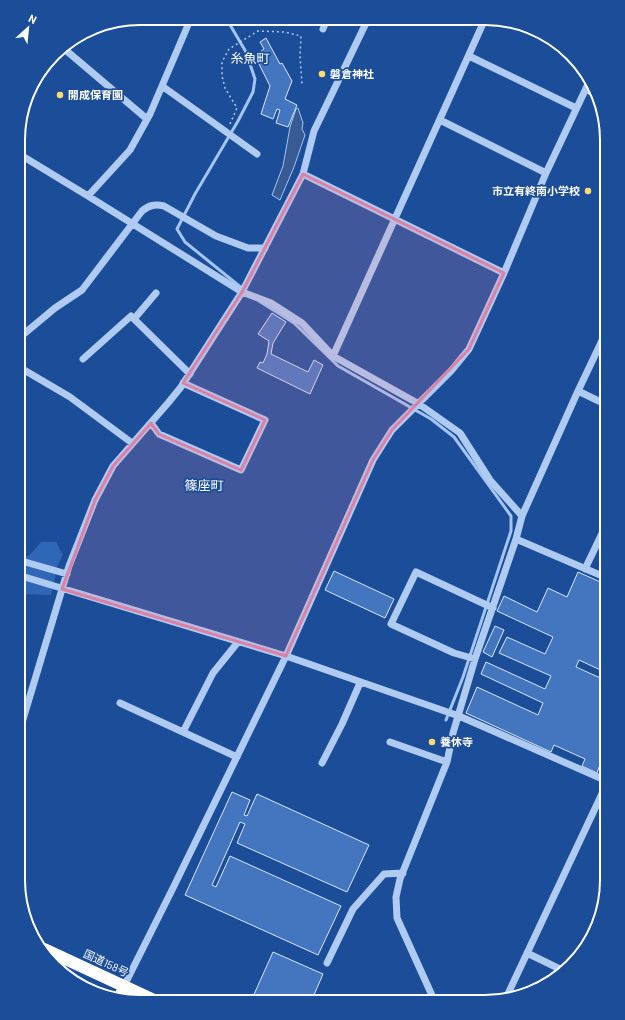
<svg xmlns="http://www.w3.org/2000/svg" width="625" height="1020" font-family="Barlow,'Noto Sans JP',sans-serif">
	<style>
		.green { fill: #2f66b6 }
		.water { fill: #385b93; stroke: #a3c5f3 }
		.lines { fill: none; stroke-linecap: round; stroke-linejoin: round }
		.stream { stroke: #a3c5f3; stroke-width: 3 }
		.building { fill: #4476c0; stroke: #d8e6fb }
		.path { stroke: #b0cbf1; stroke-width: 1.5; stroke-dasharray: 2 3; stroke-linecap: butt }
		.minor { stroke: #b0cbf1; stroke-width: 7 }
		.major { stroke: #fafcff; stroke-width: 10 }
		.highway { stroke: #fff; stroke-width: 12 }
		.marked { fill: #dd80a5; fill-opacity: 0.2; stroke: #dd80a5; stroke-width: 3; stroke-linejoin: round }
		.poi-dot { fill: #ffdc70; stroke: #1b4d99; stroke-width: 1.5 }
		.labels { text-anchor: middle; stroke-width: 3.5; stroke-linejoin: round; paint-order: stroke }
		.poi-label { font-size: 11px; font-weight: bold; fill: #fff; stroke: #1b4d99; text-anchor: start }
		.street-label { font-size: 11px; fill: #fff; stroke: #1b4d99 }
		.quarter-label { font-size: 13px; fill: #fff; stroke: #1b4d99 }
		.rim { fill: none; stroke: #fff; stroke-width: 2 }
	</style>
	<rect width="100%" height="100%" fill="#1b4d99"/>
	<path class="green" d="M 41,542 L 56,542 L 63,555 L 56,569 L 55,579 L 51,595 L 18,594 L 18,559 L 30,555 Z"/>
	<path class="water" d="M 298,108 L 303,123 L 302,129 L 305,135 L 294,167 L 280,200 L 272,195 L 283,166 L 290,127 L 296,109 Z"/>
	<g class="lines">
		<path class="stream" d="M 226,18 L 246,52 L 255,79 L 253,92 L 238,121 L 195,194 L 177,229 L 185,242 L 243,289
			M 259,301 L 294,323 L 338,366 L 431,419 L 454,437 L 511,516 L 511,531 L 463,677 L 446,720"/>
	</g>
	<path class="building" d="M 266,38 L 280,64 L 282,63 L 292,81 L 285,99 L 297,105 L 288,127 L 276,123 L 280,110 L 277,109 L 273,119 L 261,114 L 270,86 L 255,56 L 264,49 L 260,42 Z
		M 272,313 L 286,322 L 273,343 L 271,354 L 308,372 L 314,360 L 323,365 L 310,394 L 257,368 L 260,362 L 263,363 L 267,354 L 269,341 L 258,334 Z
		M 334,571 L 394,599 L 385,618 L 325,590 Z
		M 578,572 L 607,585 L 607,632 L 604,631 L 600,639 L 607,642 L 607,673 L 579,660 L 576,667 L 607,681 L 607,759 L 602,769 L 599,767 L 597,773 L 582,766 L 585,759 L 554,745 L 551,752 L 466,713 L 477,687 L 538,715 L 543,703 L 481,674 L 486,662 L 545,689 L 551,676 L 499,653 L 507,637 L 545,654 L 553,637 L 497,611 L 504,596 L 537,612 L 548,588 L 567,597 Z
		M 495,626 L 504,630 L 492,657 L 483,652 Z
		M 232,792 L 250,800 L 244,815 L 247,816 L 257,794 L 369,845 L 347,892 L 237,843 L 245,824 L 240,822 L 212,885 L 216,887 L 230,856 L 341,906 L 318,955 L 185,895 Z
		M 273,952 L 323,974 L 311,1002 L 251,1001 Z"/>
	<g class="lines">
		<path class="path" d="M 230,124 L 237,108 L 225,88 L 222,76 L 222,62 L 229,49 L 258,31 L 285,32 L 301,36 L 300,56 L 302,84"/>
		<path class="minor" d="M 323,29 L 327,19
			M 62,47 L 147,119
			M 469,56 L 576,108
			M 162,86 L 257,154
			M 586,89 L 598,96
			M 440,120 L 546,173
			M 19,154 L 88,196 L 242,292 L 271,303 L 302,323 L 333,356 L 419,404 L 460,433 L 490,480 L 522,516
			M 303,174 L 504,273
			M 88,196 L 130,150 L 150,114 L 191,18
			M 134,319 L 156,293
			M 19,329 L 25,333 L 55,308 L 82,290 L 142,211 C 149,205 155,204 164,206 L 216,236 L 248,248 L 265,248
			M 333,356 L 485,19
			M 83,359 L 131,316 L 190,374
			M 19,367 L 70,397 L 132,443
			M 578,391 L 607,405
			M 151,423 L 159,434 L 241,470 L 265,420 L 183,383
			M 516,539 L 607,578
			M 18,560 L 67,574
			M 585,569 L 607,523
			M 18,575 L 286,656 L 459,716 L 607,781
			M 475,659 L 454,653 L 391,624 L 416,572 L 493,608
			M 120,703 L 237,757
			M 183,732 L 213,673 L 238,642
			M 18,736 L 69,566 L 95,500 L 113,466 L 168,403 L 181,387 L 242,292 L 303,174 L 314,131 L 368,19
			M 390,742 L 447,762
			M 322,763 L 342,724 L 360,683
			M 527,953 L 562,970
			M 327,963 L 353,909 L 384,874 L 403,873
			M 124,986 L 174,886 L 286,656 L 373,460 L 392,430 L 451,371 L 469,349 L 504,273 L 546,173 L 589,82
			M 506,998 L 607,783
			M 435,1002 L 397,918 L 396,897 L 400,879 L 447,762 L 453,733 L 475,659 L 516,539 L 522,516 L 578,391 L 607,330"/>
		<path class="major" d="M 118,998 L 124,986"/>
		<path class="highway" d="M 44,949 L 156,1001"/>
	</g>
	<path class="marked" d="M 303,174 L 504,273 L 469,349 L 392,430 L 373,460 L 286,656 L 62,589 L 95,500 L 113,466 L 151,423 L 159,434 L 241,470 L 265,420 L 183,383 L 242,292 Z"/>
	<g class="poi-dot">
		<circle cx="322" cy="74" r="4"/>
		<circle cx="60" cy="95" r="4"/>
		<circle cx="588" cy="191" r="4"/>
		<circle cx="432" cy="742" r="4"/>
	</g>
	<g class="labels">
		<g class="poi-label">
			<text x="330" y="78">磐倉神社</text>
			<text x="68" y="99">開成保育園</text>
			<text x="580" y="195" text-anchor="end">市立有終南小学校</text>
			<text x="440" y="746">養休寺</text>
		</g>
		<g class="street-label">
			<text transform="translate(106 963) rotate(25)" y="4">国道158号</text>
		</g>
		<g class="quarter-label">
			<text x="250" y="63">糸魚町</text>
			<text x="204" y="490">篠座町</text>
		</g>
	</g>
	<path d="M0 0H625V1020H0ZM140 25H485A115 115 0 0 1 600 140V880A115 115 0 0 1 485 995H140A115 115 0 0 1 25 880V140A115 115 0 0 1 140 25Z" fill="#1b4d99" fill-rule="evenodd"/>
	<path class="rim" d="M140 25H485A115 115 0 0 1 600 140V880A115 115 0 0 1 485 995H140A115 115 0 0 1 25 880V140A115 115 0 0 1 140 25Z"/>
	<g transform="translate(28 28) rotate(27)" stroke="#1b4d99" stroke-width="3" paint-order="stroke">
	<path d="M0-3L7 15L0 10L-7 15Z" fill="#ffffff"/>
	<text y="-6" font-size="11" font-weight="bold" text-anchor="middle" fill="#ffffff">N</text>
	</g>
</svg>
